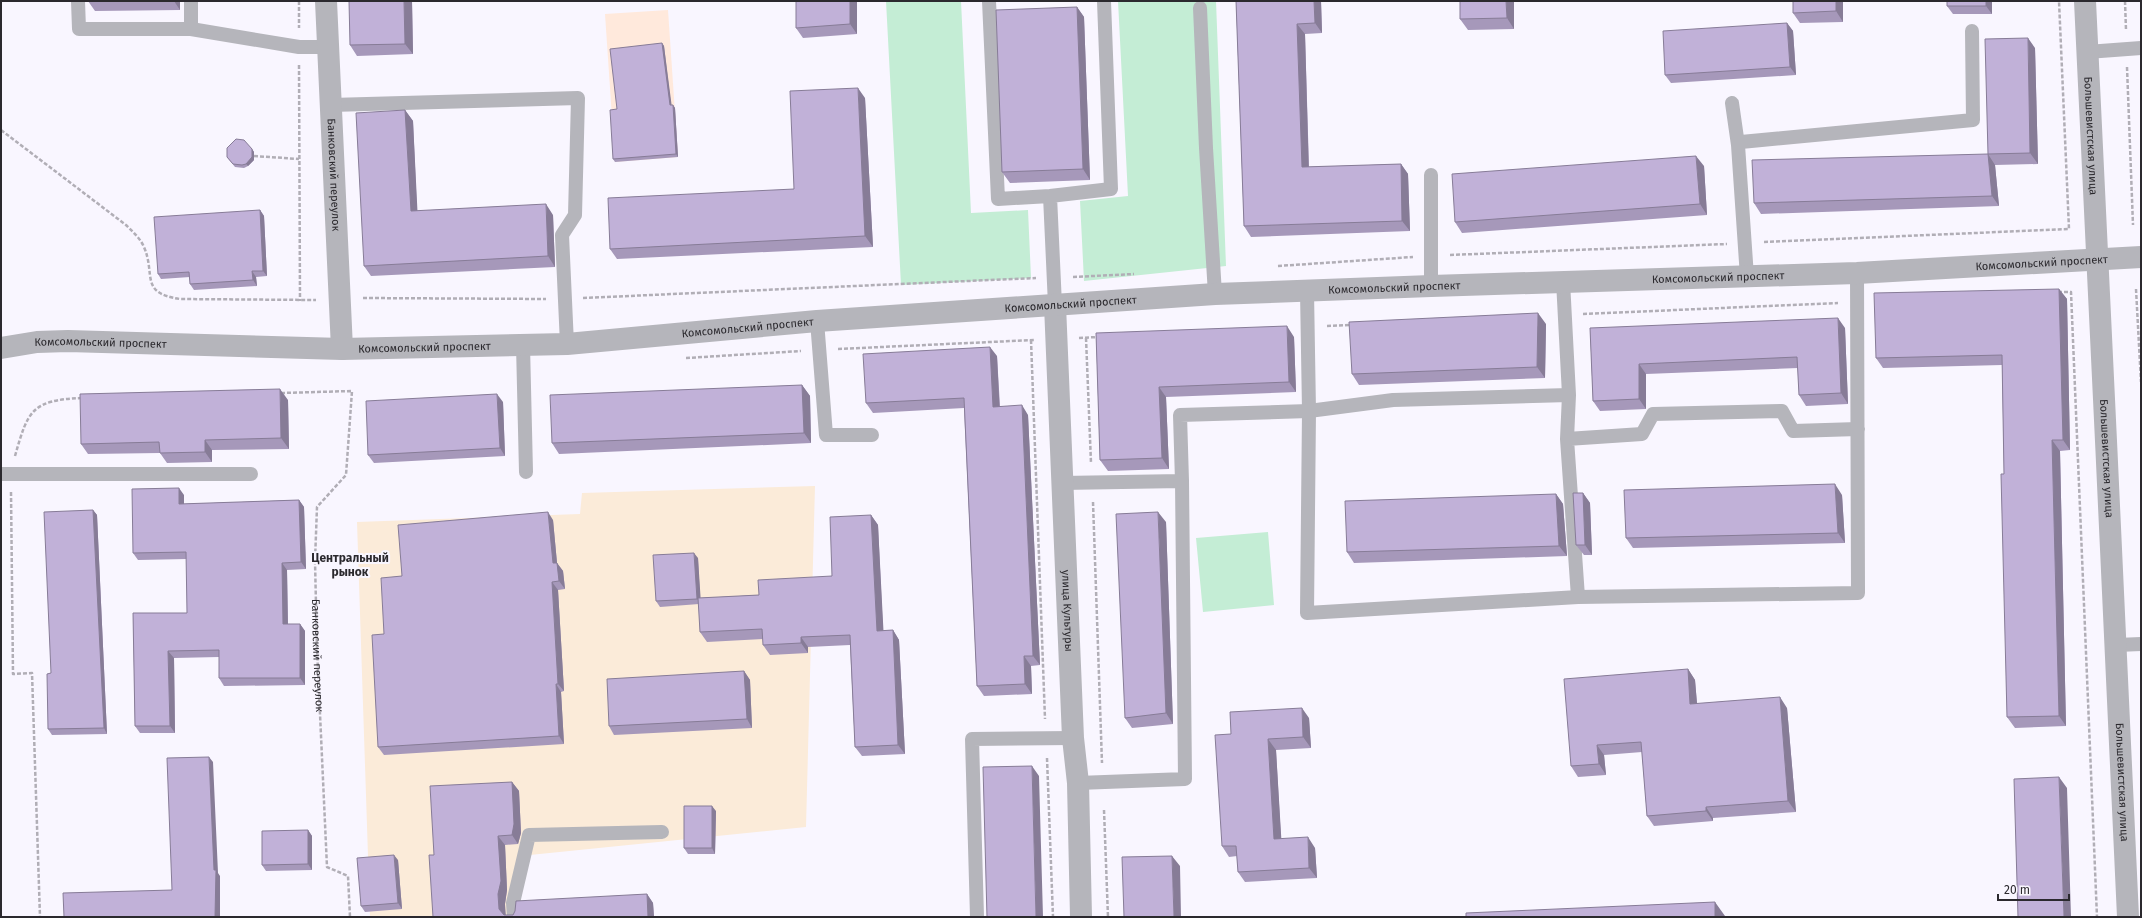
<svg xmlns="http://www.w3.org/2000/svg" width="2142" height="918" font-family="'Fira Sans',sans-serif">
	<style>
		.commercial { fill: #fbebd9 }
		.industrial { fill: #ffe9dc }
		.green { fill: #c4edd5 }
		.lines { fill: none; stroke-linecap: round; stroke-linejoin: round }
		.path { stroke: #b1aeb6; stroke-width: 2.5; stroke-dasharray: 4 2; stroke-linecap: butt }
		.service { stroke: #b5b5bb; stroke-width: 14 }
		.minor { stroke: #b5b5bb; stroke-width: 22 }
		.tertiary { stroke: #b5b5bb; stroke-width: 22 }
		.wall { fill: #a698ba }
		.shaded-wall { fill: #877c97 }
		.building { fill: #c1b1d8; stroke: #877c97 }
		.labels { text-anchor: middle; stroke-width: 4; stroke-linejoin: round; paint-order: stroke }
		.street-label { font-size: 11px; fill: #2b292e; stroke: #f9f6ff }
		.neighbourhood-label { font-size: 12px; font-weight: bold; fill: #2b292e; stroke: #f9f6ff }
	</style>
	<rect width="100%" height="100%" fill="#f9f6ff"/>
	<path class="commercial" d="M 815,486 L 806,827 L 520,856 L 521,917 L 370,917 L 357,522 L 580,514 L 582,493 Z"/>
	<path class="industrial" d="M 668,10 L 678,157 L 615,162 L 605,14 Z"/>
	<path class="green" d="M 886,1 L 961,1 L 971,213 L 1028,210 L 1031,278 L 901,285 Z
		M 1118,1 L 1216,1 L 1226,266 L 1084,281 L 1080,201 L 1128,196 Z
		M 1268,532 L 1274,605 L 1203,612 L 1196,538 Z"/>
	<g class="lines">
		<g class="path">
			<path d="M 299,1 L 299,28"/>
			<path d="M 2125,1 L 2126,30"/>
			<path d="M 299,65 L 300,301"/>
			<path d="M 2127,67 L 2133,225"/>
			<path d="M 1,130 L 126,225 C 133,232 140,238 144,247 C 156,275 139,293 180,299 L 316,300"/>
			<path d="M 254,156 L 299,159"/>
			<path d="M 1764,242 L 2069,229 L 2059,1"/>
			<path d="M 1450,255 L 1727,244"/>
			<path d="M 1278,266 L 1413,257"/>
			<path d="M 1073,277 L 1134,274"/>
			<path d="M 2136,289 L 2141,382"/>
			<path d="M 2058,292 L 2071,292 L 2097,917"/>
			<path d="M 363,298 L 546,299"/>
			<path d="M 583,298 L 1036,278"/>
			<path d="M 1583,314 L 1838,303"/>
			<path d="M 1327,326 L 1352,325"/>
			<path d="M 1079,338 L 1098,337"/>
			<path d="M 1086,338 L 1091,463"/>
			<path d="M 1031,340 L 1045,719"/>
			<path d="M 838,349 L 1034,340"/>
			<path d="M 686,358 L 801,351"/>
			<path id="s1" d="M 281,393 L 352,391 L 346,475 L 317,507 L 315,561 L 317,648 L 327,867 L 348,876 L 350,917"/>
			<path d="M 15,456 C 28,410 32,400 82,398"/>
			<path d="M 11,492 L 13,674 L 32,673 L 40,917"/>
			<path d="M 1093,502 L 1102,763"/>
			<path d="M 1047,758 L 1053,917"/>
			<path d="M 1104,810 L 1108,917"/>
		</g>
		<path class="service" d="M 78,1 L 79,29 L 191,29
			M 191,1 L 191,29 L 299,47 L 328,47
			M 989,1 L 998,199 L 1050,196 L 1111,189 L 1104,1
			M 1200,8 L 1206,148 L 1215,294
			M 2087,52 L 2141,48
			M 1732,103 L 1738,145 L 1747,277
			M 331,105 L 578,98 L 575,215 L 562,235 L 567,344
			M 1738,145 L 1741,142 L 1973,120 L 1972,31
			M 1431,175 L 1431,286
			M 1050,196 L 1055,305
			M 1563,281 L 1569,395 L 1567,439 L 1578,597 L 1858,593 L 1857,273
			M 817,321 L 826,435 L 872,435
			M 523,345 L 526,472
			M 1569,395 L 1393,400 L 1309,411 L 1307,613 L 1578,597
			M 1567,439 L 1642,434 L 1653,414 L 1782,411 L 1793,431 L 1858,429
			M 1,474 L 251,474
			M 1062,483 L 1182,481 L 1180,415 L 1309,411 L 1307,291
			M 2117,645 L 2141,644
			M 1078,783 L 1185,779 L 1182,481
			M 514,917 L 513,903 L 529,835 L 662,832
			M 977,917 L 972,739 L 1073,738"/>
		<g class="minor">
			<path id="s2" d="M 326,1 L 342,349"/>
			<path id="s3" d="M 1055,305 L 1073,738 L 1078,783 L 1081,917"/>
			<path id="s4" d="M 1,348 L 37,342 L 68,341 L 342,349 L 567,344 L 817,321 L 1215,294 L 1431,286 L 1857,273 L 2141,257"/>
		</g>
		<path class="tertiary" id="s5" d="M 2085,1 C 2098,306 2116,612 2128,917"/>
	</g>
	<path class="wall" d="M 88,1 L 180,1 L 180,10 L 95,11 Z
		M 412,1 L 413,54 L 357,56 L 350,45 Z
		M 857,1 L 857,34 L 803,38 L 796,28 Z
		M 1236,1 L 1321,1 L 1322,33 L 1305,34 L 1309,167 L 1401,164 L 1408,174 L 1410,231 L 1251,237 L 1244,226 Z
		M 1514,1 L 1514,29 L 1468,30 L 1460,19 Z
		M 1793,1 L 1843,1 L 1843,22 L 1800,23 L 1793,13 Z
		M 1992,1 L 1992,14 L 1953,14 L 1947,6 Z
		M 1077,7 L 1084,17 L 1090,180 L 1010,183 L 1002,172 Z
		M 1787,23 L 1793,31 L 1796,75 L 1671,83 L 1665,75 Z
		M 662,43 L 664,46 L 671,105 L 673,105 L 675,108 L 678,157 L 615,162 L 613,159 L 617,109 Z
		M 2035,48 L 2038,164 L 1995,165 L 1999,206 L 1761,214 L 1754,203 L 1988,154 Z
		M 865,98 L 873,247 L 617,259 L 610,249 L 794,189 Z
		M 405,110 L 413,121 L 417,211 L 553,215 L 555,267 L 371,276 L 364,266 Z
		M 252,149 L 254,152 L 254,160 L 248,166 L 244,168 L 235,167 L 227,157 Z
		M 1704,166 L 1707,215 L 1462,233 L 1455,222 Z
		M 260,210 L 264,216 L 267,276 L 256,277 L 257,286 L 194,290 L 190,284 L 190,277 L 161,279 L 158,274 Z
		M 2059,289 L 2067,299 L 2070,450 L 2060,451 L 2066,726 L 2015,728 L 2007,717 L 2004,474 L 2002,365 L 1883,368 L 1876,358 Z
		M 1546,324 L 1545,378 L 1359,385 L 1352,374 Z
		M 1590,328 L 1845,328 L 1848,404 L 1806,406 L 1799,395 L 1798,368 L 1646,374 L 1646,409 L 1600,411 L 1593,401 Z
		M 1096,333 L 1294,337 L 1296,392 L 1166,397 L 1169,469 L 1108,471 L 1100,460 Z
		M 997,356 L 1000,406 L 1028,415 L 1040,665 L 1031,666 L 1032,694 L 984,696 L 977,686 L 964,408 L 873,413 L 866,403 Z
		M 802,385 L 810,396 L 811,443 L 559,454 L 552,443 Z
		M 288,400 L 289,449 L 212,450 L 212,462 L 167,463 L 160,453 L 88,454 L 81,444 Z
		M 503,402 L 505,456 L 374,463 L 368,455 Z
		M 1583,493 L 1590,503 L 1592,555 L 1584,555 L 1576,545 Z
		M 1556,494 L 1563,504 L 1567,556 L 1354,563 L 1347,552 Z
		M 184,495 L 184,504 L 299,500 L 304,507 L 306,569 L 287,570 L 288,624 L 300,624 L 305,631 L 305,685 L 224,686 L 219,678 L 219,657 L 174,658 L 175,733 L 140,733 L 135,726 L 133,613 L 187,613 L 187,559 L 138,560 L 133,553 Z
		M 1842,495 L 1845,543 L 1633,548 L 1626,538 Z
		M 93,510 L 97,515 L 107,734 L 52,735 L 48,729 L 51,673 Z
		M 871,515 L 878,525 L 883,631 L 893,630 L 899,640 L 905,754 L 862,756 L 855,747 L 850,645 L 808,647 L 808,653 L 770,655 L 763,645 L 763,639 L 707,642 L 700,632 L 699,604 L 660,607 L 656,601 L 698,558 L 700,598 L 759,595 L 832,576 Z
		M 553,520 L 557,563 L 563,571 L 565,589 L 558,590 L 564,691 L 561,692 L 564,744 L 384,755 L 378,747 L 384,634 L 402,576 Z
		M 1166,522 L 1173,724 L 1132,728 L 1125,718 Z
		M 1688,669 L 1695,680 L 1697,704 L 1787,708 L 1796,812 L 1713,818 L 1713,821 L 1654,826 L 1647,816 L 1642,752 L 1604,755 L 1606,775 L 1578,777 L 1571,766 Z
		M 744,671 L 750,680 L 752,728 L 614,735 L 609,726 Z
		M 1309,718 L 1311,748 L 1276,750 L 1281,839 L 1315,848 L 1317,878 L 1245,882 L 1238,872 L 1237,856 L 1229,857 L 1222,846 L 1231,734 Z
		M 512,782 L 519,791 L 521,833 L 518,844 L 505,845 L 507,890 L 505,904 L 505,915 L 513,915 L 647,894 L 653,903 L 654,917 L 433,917 L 434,855 Z
		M 716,811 L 715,854 L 688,854 L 684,848 Z
		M 308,830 L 312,836 L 312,870 L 266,871 L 262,865 Z
		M 398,860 L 402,909 L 365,912 L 361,906 Z"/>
	<path class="shaded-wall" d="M 174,1 L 180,1 L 180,10 Z
		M 404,1 L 412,1 L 413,54 L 405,44 Z
		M 850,1 L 857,1 L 857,34 L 850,24 Z
		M 1314,1 L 1321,1 L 1322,33 L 1315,23 Z
		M 1506,1 L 1514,1 L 1514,29 L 1507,18 Z
		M 1836,1 L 1843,1 L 1843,22 L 1836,11 Z
		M 1986,1 L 1992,1 L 1992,14 L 1986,6 Z
		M 1077,7 L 1084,17 L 1090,180 L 1083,169 Z
		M 1787,23 L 1793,31 L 1796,75 L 1790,67 Z
		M 1297,24 L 1305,34 L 1309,178 L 1302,167 Z
		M 2028,38 L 2035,48 L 2038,164 L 2030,153 Z
		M 662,43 L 664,46 L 672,108 L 670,105 Z
		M 858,88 L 865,98 L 873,247 L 865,236 Z
		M 673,105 L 675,108 L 678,157 L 676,154 Z
		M 405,110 L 413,121 L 418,222 L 411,211 Z
		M 252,149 L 254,152 L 254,160 L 248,166 L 246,164 Z
		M 1988,154 L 1995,165 L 1999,206 L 1992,196 Z
		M 1696,156 L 1704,166 L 1707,215 L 1700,204 Z
		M 1401,164 L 1408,174 L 1410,231 L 1402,221 Z
		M 546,204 L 553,215 L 555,267 L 548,256 Z
		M 260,210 L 264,216 L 267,276 L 263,271 Z
		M 252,271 L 256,277 L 257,286 L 253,280 Z
		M 2059,289 L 2067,299 L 2070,450 L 2063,440 Z
		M 1538,313 L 1546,324 L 1545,378 L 1537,367 Z
		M 1838,318 L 1845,328 L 1848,404 L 1841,393 Z
		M 1287,326 L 1294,337 L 1296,392 L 1289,382 Z
		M 990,347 L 997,356 L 1000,417 L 993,407 Z
		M 1639,364 L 1646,374 L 1646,409 L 1639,399 Z
		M 802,385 L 810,396 L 811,443 L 804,433 Z
		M 1159,387 L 1166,397 L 1169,469 L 1162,458 Z
		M 280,389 L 288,400 L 289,449 L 281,438 Z
		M 497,394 L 503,402 L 505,456 L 500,448 Z
		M 1022,405 L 1028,415 L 1040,665 L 1033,656 Z
		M 205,440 L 212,450 L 212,462 L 205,452 Z
		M 2052,440 L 2060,451 L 2066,726 L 2059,716 Z
		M 1835,484 L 1842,495 L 1845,543 L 1838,533 Z
		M 179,488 L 184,495 L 184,511 L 179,504 Z
		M 1583,493 L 1590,503 L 1592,555 L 1585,545 Z
		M 1556,494 L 1563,504 L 1567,556 L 1559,546 Z
		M 299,500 L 304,507 L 306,569 L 301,562 Z
		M 93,510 L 97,515 L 107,734 L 104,728 Z
		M 548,512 L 553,520 L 557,563 L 563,571 L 565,589 L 559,581 L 553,563 Z
		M 1158,512 L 1166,522 L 1173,724 L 1166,713 Z
		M 871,515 L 878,525 L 884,641 L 877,631 Z
		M 694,553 L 698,558 L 701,604 L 697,599 Z
		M 282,563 L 287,570 L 288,631 L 283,624 Z
		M 552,582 L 558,590 L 564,691 L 558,684 Z
		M 300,624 L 305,631 L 305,685 L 300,678 Z
		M 893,630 L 899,640 L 905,754 L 898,745 Z
		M 801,637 L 808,647 L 808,653 L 801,643 Z
		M 168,651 L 174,658 L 175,733 L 170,726 Z
		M 1024,656 L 1031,666 L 1032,694 L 1025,684 Z
		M 1688,669 L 1695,680 L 1698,715 L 1690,704 Z
		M 744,671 L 750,680 L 752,728 L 747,719 Z
		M 556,684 L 561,692 L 564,744 L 559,736 Z
		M 1780,697 L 1787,708 L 1796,812 L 1788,801 Z
		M 1302,708 L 1309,718 L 1311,748 L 1303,737 Z
		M 1268,739 L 1276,750 L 1282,850 L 1274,839 Z
		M 1597,745 L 1604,755 L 1606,775 L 1599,764 Z
		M 209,757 L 213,762 L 218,873 L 220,876 L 220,917 L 215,917 Z
		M 1032,766 L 1039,776 L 1043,917 L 1036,917 Z
		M 2059,777 L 2067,788 L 2071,917 L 2064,917 Z
		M 512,782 L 519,791 L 521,833 L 518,844 L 512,835 Z
		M 712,806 L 716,811 L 715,854 L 712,848 Z
		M 1706,807 L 1713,818 L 1713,821 L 1706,811 Z
		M 308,830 L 312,836 L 312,870 L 308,864 Z
		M 498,836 L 505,845 L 507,890 L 505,904 L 506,917 L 505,917 L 499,909 L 498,894 Z
		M 1308,837 L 1315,848 L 1317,878 L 1309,868 Z
		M 394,855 L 398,860 L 402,909 L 398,903 Z
		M 1172,856 L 1180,866 L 1181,917 L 1174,917 Z
		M 647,894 L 653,903 L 654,917 L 648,917 Z
		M 1715,902 L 1725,916 L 1725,917 L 1715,917 Z"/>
	<path class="building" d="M 349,1 L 404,1 L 405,44 L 350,45 Z
		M 796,1 L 850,1 L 850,24 L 796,28 Z
		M 1236,1 L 1314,1 L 1315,23 L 1297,24 L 1302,167 L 1401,164 L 1402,221 L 1244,226 Z
		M 1460,1 L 1506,1 L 1507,18 L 1460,19 Z
		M 1793,1 L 1836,1 L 1836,11 L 1793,13 Z
		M 1947,1 L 1986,1 L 1986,6 L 1947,6 Z
		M 1077,7 L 1083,169 L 1002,172 L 996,10 Z
		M 1787,23 L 1790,67 L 1665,75 L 1663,31 Z
		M 2028,38 L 2030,153 L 1988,154 L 1985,39 Z
		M 662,43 L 670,105 L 673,105 L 676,154 L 613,159 L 610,110 L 617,109 L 610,49 Z
		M 858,88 L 865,236 L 610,249 L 608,198 L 794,189 L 790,91 Z
		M 405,110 L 411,211 L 546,204 L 548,256 L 364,266 L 356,113 Z
		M 236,139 L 244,140 L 252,149 L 252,157 L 246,164 L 242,165 L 233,164 L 227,157 L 227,148 Z
		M 1988,154 L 1992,196 L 1754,203 L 1752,160 Z
		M 1696,156 L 1700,204 L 1455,222 L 1452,174 Z
		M 260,210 L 263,271 L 252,271 L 253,280 L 190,284 L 189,272 L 158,274 L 154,217 Z
		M 2059,289 L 2063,440 L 2052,440 L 2059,716 L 2007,717 L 2001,474 L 2004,474 L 2002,355 L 1876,358 L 1874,293 Z
		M 1538,313 L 1537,367 L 1352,374 L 1349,322 Z
		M 1838,318 L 1841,393 L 1799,395 L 1797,357 L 1639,364 L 1639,399 L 1593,401 L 1590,328 Z
		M 1287,326 L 1289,382 L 1159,387 L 1162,458 L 1100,460 L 1096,333 Z
		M 990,347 L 993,407 L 1022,405 L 1033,656 L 1024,656 L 1025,684 L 977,686 L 964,398 L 866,403 L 863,354 Z
		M 802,385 L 804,433 L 552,443 L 550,395 Z
		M 280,389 L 281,438 L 205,440 L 205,452 L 160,453 L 159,442 L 81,444 L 80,394 Z
		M 497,394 L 500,448 L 368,455 L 366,401 Z
		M 1835,484 L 1838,533 L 1626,538 L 1624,490 Z
		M 179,488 L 179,504 L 299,500 L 301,562 L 282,563 L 283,624 L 300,624 L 300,678 L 219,678 L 219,650 L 168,651 L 170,726 L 135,726 L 133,613 L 187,613 L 186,552 L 133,553 L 132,489 Z
		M 1573,493 L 1583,493 L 1585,545 L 1576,545 Z
		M 1556,494 L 1559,546 L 1347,552 L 1345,501 Z
		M 93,510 L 104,728 L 48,729 L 47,674 L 51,673 L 44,512 Z
		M 548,512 L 553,563 L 557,563 L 559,581 L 552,582 L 558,684 L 556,684 L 559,736 L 378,747 L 372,635 L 384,634 L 381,578 L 402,576 L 398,525 Z
		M 1158,512 L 1166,713 L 1125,718 L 1116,514 Z
		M 871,515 L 877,631 L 893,630 L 898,745 L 855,747 L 850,635 L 801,637 L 801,643 L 763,645 L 762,629 L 700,632 L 698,598 L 759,595 L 758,580 L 832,576 L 830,517 Z
		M 694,553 L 697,599 L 656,601 L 653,555 Z
		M 1688,669 L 1690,704 L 1780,697 L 1788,801 L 1706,807 L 1706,811 L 1647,816 L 1641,742 L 1597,745 L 1599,764 L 1571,766 L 1564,679 Z
		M 744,671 L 747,719 L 609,726 L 607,679 Z
		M 1302,708 L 1303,737 L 1268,739 L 1274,839 L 1308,837 L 1309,868 L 1238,872 L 1236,846 L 1222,846 L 1215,735 L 1231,734 L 1230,712 Z
		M 209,757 L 214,870 L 216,870 L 215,917 L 64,917 L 63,893 L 172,890 L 167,758 Z
		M 1032,766 L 1036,917 L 987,917 L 983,767 Z
		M 2059,777 L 2064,917 L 2018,917 L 2014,779 Z
		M 512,782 L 514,824 L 512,835 L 498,836 L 501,881 L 498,894 L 499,909 L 504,915 L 513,915 L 515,911 L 516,901 L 647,894 L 648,917 L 433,917 L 429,855 L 434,855 L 430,786 Z
		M 684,806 L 712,806 L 712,848 L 684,848 Z
		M 308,830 L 308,864 L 262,865 L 262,831 Z
		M 394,855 L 398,903 L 361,906 L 357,858 Z
		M 1172,856 L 1174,917 L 1124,917 L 1122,857 Z
		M 1715,902 L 1715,917 L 1466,917 L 1466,913 Z"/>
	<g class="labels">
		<g class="street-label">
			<text dy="4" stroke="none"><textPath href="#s5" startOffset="135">Большевистская улица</textPath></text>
			<text dy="4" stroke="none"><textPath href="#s2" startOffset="174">Банковский переулок</textPath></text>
			<text dy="4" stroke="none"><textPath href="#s4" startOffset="2044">Комсомольский проспект</textPath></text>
			<text dy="4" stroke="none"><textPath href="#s4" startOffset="1720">Комсомольский проспект</textPath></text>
			<text dy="4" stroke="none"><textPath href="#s4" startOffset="1396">Комсомольский проспект</textPath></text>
			<text dy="4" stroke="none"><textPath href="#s4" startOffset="1072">Комсомольский проспект</textPath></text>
			<text dy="4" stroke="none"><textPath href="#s4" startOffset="748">Комсомольский проспект</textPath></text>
			<text dy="4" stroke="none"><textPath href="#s4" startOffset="100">Комсомольский проспект</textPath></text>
			<text dy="4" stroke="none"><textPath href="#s4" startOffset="424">Комсомольский проспект</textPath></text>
			<text dy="4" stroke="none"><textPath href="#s5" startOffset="458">Большевистская улица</textPath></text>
			<text dy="4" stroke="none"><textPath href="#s3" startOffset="306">улица Культуры</textPath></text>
			<text dy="4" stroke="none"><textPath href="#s1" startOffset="347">Банковский переулок</textPath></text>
			<text dy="4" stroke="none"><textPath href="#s5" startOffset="782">Большевистская улица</textPath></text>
		</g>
		<g class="neighbourhood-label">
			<text x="350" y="562">Центральный<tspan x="350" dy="14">рынок</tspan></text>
		</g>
	</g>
	<rect width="2142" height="918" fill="none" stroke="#2b292e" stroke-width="4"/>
	<path d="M1998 894v6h71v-6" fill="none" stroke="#2b292e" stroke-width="2"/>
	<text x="2004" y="894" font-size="12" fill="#2b292e" stroke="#f9f6ff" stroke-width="3" paint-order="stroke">20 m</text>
</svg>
